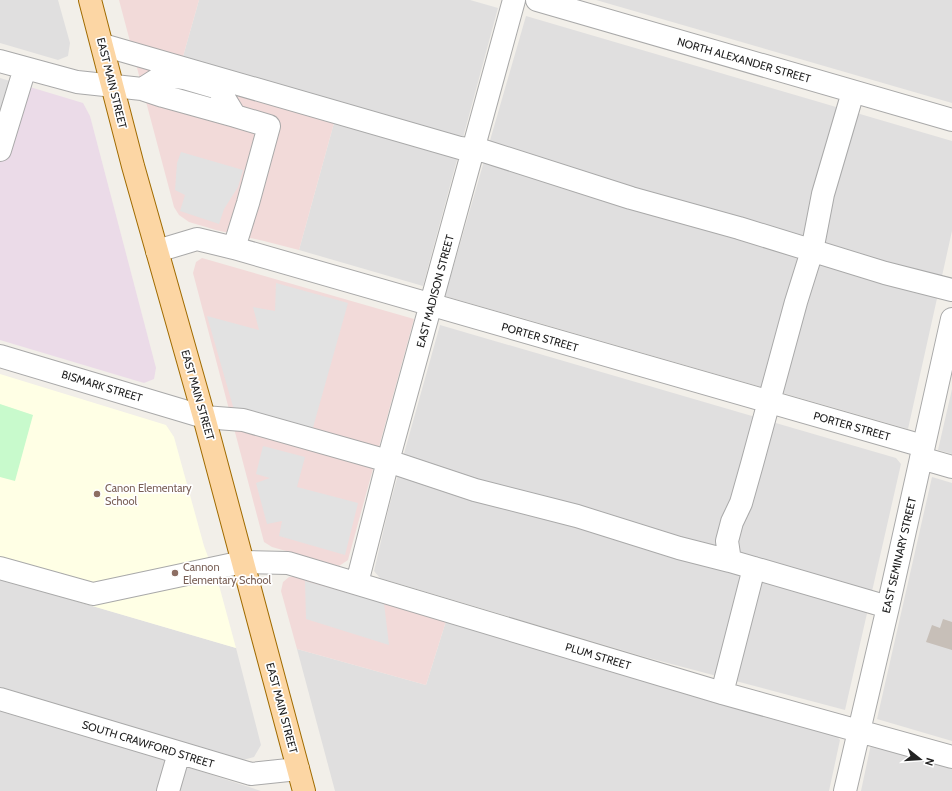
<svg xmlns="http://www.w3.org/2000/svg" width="952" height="791" font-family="Cabin,sans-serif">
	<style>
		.residential { fill: #e0dfdf }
		.commercial { fill: #f2dad9 }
		.industrial { fill: #ebdbe8 }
		.education { fill: #ffffe5 }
		.park { fill: #c8facc }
		.parking { fill: #e2e2e2 }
		.building { fill: #c7bfb8 }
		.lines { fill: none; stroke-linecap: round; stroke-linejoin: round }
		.minor-casing { stroke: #a9a9a9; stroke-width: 24 }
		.major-casing { stroke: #a06b00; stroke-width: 24 }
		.minor { stroke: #fff; stroke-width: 22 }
		.major { stroke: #fcd6a4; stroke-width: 22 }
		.education-dot { fill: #8d6e63; stroke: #fff; stroke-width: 1.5 }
		.labels { text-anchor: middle; stroke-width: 3.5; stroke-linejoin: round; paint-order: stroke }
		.street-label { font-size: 11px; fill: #222; stroke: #fff }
		.education-label { font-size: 11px; fill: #785e54; stroke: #fff; text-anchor: start }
	</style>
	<rect width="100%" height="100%" fill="#f2efe9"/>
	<path class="residential" d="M 0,0 L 58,0 L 70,43 L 68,56 L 58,60 L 0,43 Z
		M 199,0 L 470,0 L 498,8 L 423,286 L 299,250 L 337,112 L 180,67 Z
		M 596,0 L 952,0 L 952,103 Z
		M 526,16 L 952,141 L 952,231 L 908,429 L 445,296 Z
		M 0,78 L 20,84 L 0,150 Z
		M 440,325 L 896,458 L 901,464 L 845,710 L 645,657 L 380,578 L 374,571 L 389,507 Z
		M 952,389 L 952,454 L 938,450 Z
		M 932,477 L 952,483 L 952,741 L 877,719 Z
		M 0,579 L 236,648 L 261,745 L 254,757 L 243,760 L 0,687 Z
		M 446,621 L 836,735 L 840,740 L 829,791 L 335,791 L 297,649 L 426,685 Z
		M 0,711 L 175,763 L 261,791 L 0,791 Z
		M 871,744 L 952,769 L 952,791 L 861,791 Z"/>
	<path class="commercial" d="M 119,0 L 199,0 L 180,67 L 337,112 L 299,250 L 264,241 L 216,230 L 189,222 L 179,215 L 174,207 Z
		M 202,258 L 414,319 L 348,560 L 339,566 L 272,547 L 264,542 L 193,273 L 196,262 Z
		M 298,576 L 446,621 L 426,685 L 297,649 L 281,591 L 283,582 L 289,577 Z"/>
	<path class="industrial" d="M 20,84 L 83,103 L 90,116 L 156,368 L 154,379 L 144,383 L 0,340 L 0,150 Z"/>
	<path class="education" d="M 0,374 L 166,425 L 174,437 L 204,546 L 220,589 L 236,648 L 0,579 Z"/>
	<path class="park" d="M 0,404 L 33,415 L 15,481 L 0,477 Z"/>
	<path class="parking" d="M 181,152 L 243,170 L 238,187 L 224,209 L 219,224 L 180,211 L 185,195 L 175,190 L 177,163 Z
		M 276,283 L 348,303 L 312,431 L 234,410 L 207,316 L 259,330 L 253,307 L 275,311 Z
		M 263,446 L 305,457 L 297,487 L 358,503 L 345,555 L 279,536 L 282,521 L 267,524 L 256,483 L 270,478 L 256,474 Z
		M 305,581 L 384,603 L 389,645 L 306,619 Z"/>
	<path class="building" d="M 943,619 L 952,622 L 952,650 L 926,642 L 932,625 L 940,628 Z"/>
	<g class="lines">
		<defs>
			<path id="minor" d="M 537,0 L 952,120
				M 103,45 L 460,148 L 484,151 L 631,198 L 739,228 L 885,273 L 952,290
				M 0,61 L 77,82 L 142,89 L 164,75 L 184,78 L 218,88 L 235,116 L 269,126 L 248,203 L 234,248
				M 142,89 L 163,96 L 235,116
				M 0,150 L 25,68
				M 157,251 L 197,239 L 234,248 L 923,446
				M 0,356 L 204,417 L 243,420 L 388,461 L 475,490 L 577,516 L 679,548 L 730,561 L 888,607
				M 921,458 L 952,467
				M 730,561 L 727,541 L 732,522 L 741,503 L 752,464 L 796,302 L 812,251 L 823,194 L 853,92
				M 0,568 L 93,594 L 243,562 L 288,563 L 722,693 L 952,757
				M 357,583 L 388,461 L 514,0
				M 722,693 L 754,568
				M 0,699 L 251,774 L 298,769
				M 168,791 L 179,753
				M 845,791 L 888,607 L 952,319"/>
			<path id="major" d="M 90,0 L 133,166 L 204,417 L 304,791"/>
		</defs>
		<use href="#minor" class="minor-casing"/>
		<use href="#major" class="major-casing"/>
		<use href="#minor" class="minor"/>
		<use href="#major" class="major"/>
	</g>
	<g class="education-dot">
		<circle cx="97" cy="494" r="4"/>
		<circle cx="175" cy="573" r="4"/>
	</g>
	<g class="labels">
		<g class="street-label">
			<text transform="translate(744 60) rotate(16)" y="4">NORTH ALEXANDER STREET</text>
			<text transform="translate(112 83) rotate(76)" y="4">EAST MAIN STREET</text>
			<text transform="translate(435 291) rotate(-75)" y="4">EAST MADISON STREET</text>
			<text transform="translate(540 337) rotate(16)" y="4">PORTER STREET</text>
			<text transform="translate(102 386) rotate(17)" y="4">BISMARK STREET</text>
			<text transform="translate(198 395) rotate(74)" y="4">EAST MAIN STREET</text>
			<text transform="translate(852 426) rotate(16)" y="4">PORTER STREET</text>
			<text transform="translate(899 555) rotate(-77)" y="4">EAST SEMINARY STREET</text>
			<text transform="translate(598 656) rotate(17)" y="4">PLUM STREET</text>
			<text transform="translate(282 708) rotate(75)" y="4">EAST MAIN STREET</text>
			<text transform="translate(148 744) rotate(17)" y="4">SOUTH CRAWFORD STREET</text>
		</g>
		<g class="education-label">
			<text x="105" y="492">Canon Elementary<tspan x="105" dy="13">School</tspan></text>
			<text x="183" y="571">Cannon<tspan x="183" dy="13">Elementary School</tspan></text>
		</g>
	</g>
	<g transform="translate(920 759) rotate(107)" stroke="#ffffff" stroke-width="3" paint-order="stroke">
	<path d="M0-3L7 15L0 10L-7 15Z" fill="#222222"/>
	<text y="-6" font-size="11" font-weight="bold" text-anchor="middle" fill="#222222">N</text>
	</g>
</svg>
